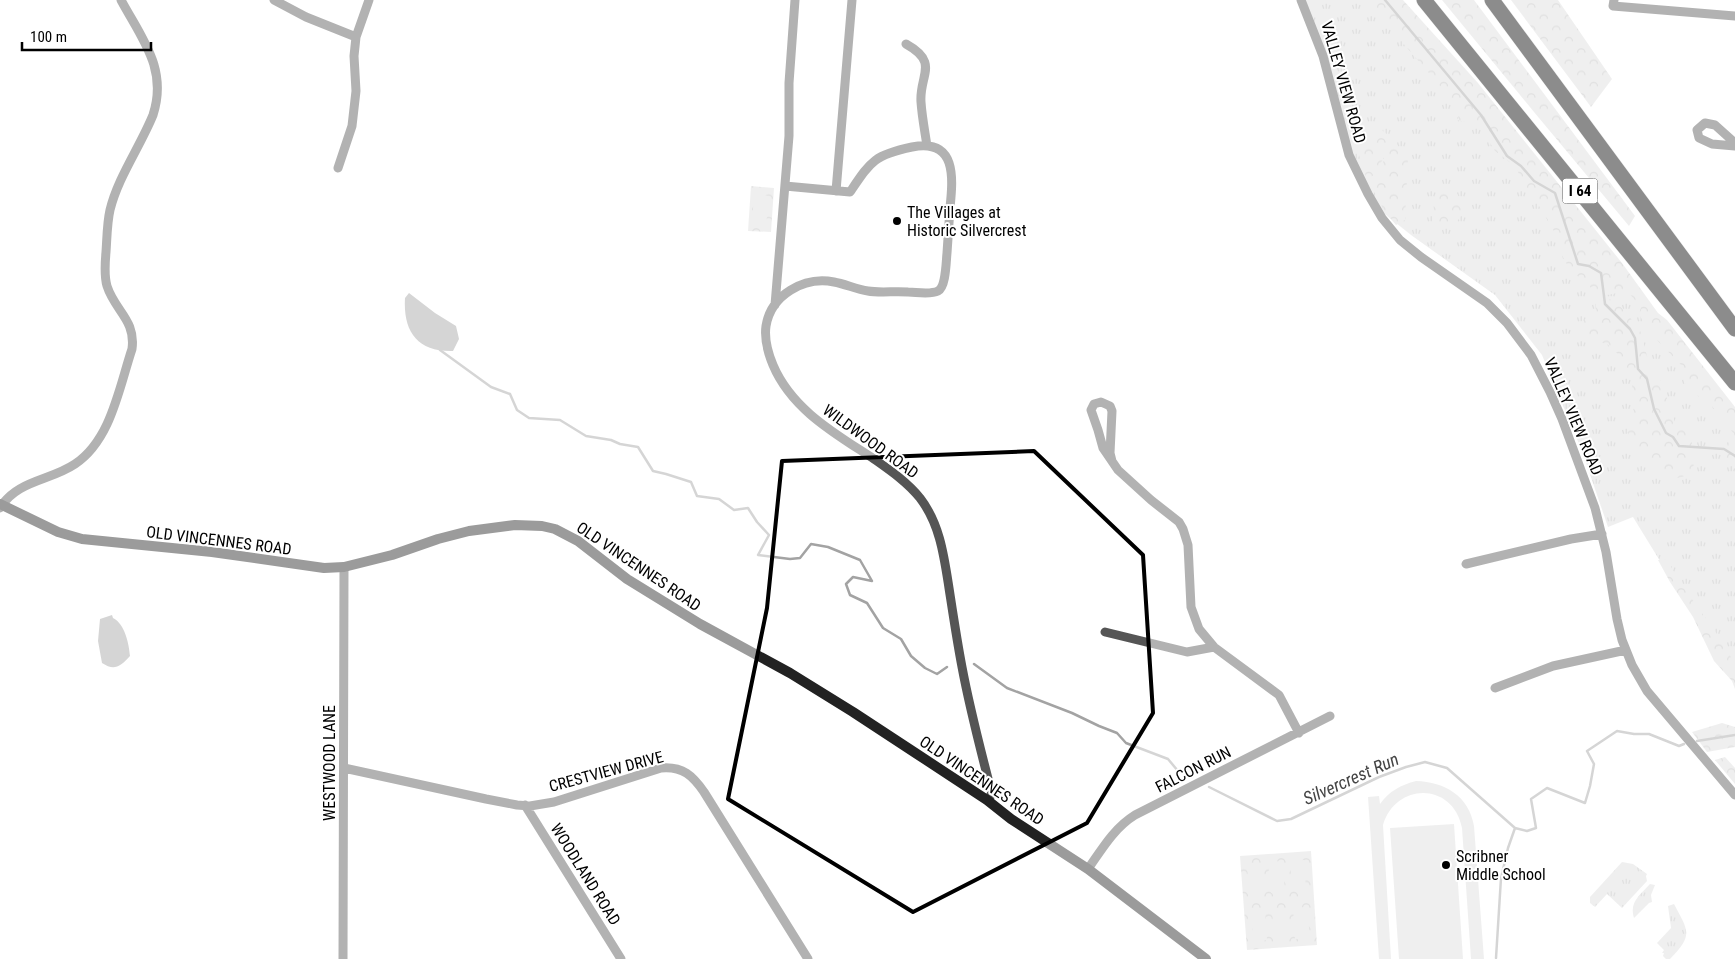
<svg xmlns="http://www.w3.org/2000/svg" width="1735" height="959" font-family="'Roboto Condensed',sans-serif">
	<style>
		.grass { fill: url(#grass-tufts) }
		.forest { fill: url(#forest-crowns) }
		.pitch { fill: #dcdcdc }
		.water { fill: #a3a3a3 }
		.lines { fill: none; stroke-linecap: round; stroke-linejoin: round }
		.stream { stroke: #a3a3a3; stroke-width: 2.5 }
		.highway-casing { stroke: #dbdbdb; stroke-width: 16 }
		.street { stroke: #555; stroke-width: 9 }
		.secondary { stroke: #222; stroke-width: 10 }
		.highway { stroke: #000; stroke-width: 15 }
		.marked { fill: none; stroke: #000; stroke-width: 4; stroke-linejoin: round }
		.poi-dot { fill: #000; stroke: #fff; stroke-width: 2 }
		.labels { text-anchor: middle; stroke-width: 4; stroke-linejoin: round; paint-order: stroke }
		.shield { fill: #fff; stroke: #4c4c4c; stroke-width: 1 }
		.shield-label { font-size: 15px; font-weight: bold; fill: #000 }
		.street-label { font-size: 16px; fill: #000; stroke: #fff }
		.poi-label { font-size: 16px; fill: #000; stroke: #fff; text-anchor: start }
		.water-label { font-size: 18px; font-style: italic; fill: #444; stroke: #fff }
	</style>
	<defs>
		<pattern id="grass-tufts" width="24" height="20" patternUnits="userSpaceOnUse" patternTransform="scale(1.25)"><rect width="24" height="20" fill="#dcdcdc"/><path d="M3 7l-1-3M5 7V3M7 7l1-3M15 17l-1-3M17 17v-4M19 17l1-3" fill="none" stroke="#bbb"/></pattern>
		<pattern id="forest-crowns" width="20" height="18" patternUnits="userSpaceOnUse" patternTransform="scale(1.25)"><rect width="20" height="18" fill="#dcdcdc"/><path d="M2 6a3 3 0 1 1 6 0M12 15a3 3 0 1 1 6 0" fill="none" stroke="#bbb"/></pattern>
	</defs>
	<rect width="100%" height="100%" fill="#fff"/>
	<path class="grass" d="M 1304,0 L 1391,0 L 1735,420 L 1735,683 L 1633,517 L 1608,527 L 1582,451 L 1542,355 L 1495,295 L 1411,235 L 1381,211 L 1352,154 Z
		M 1622,862 L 1633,864 L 1647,874 L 1646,876 L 1647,881 L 1622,908 L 1607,894 L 1595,907 L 1590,903 L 1590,897 Z
		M 1650,884 L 1655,885 L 1651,895 L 1652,902 L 1649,903 L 1634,918 C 1629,902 1640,895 1650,884 Z
		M 1674,904 C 1689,932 1693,935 1670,959 L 1666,959 L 1663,956 L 1664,953 L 1662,953 L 1664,950 L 1657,943 L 1671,928 L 1668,906 Z"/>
	<path class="forest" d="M 1370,0 L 1403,0 L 1478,83 L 1622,263 L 1658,313 L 1667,320 L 1735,407 L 1735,469 L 1725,457 L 1729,443 L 1734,434 L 1711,405 L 1690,390 L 1684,382 L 1686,370 L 1649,332 L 1639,314 L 1641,307 L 1627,291 L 1597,297 L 1589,285 L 1570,270 L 1559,250 L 1555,233 L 1532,194 L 1523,184 L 1516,167 L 1495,151 L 1479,125 L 1457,120 L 1461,110 L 1402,42 L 1401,37 Z
		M 1442,0 L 1474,0 L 1635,216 L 1629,226 L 1534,112 Z
		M 1511,0 L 1558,0 L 1612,79 L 1591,107 Z
		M 1381,129 L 1393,140 L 1408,158 L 1405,220 L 1396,225 L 1385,212 L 1374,191 L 1385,156 L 1368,183 L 1359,155 L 1363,137 Z
		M 751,186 L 774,188 L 771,232 L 748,231 Z
		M 1454,189 L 1466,208 L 1454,226 L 1440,228 L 1432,221 L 1435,195 Z
		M 1612,299 L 1623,309 L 1640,330 L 1650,367 L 1659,376 L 1664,389 L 1675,423 L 1691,430 L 1694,471 C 1657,494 1644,459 1627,432 L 1635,404 L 1630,373 L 1622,358 L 1607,344 L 1576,337 L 1574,326 L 1596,313 L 1596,302 Z
		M 1667,559 L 1677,578 L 1719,637 L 1735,664 L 1735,689 L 1732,681 L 1714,661 L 1693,617 L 1670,582 L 1658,560 Z
		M 1722,723 L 1735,727 L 1735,747 L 1707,752 L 1692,732 Z
		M 1725,757 L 1735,768 L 1735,784 L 1715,760 Z
		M 1311,851 L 1317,945 L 1247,950 L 1240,856 Z"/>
	<path class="pitch" d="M 754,194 L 769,196 L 766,226 L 752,224 Z
		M 1416,781 C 1445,782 1469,796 1474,826 L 1484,959 L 1471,959 L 1462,828 C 1453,782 1396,782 1383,825 L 1391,959 L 1379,959 L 1368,797 L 1379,796 L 1380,804 C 1389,791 1401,785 1416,781 Z
		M 1454,824 L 1463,959 L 1399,959 L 1390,828 Z
		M 1304,860 L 1306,890 L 1292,891 L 1290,861 Z
		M 1282,861 L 1285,891 L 1271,893 L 1268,862 Z
		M 1262,863 L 1264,893 L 1249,894 L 1247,864 Z
		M 1307,907 L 1310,938 L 1295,939 L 1293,908 Z
		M 1287,908 L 1289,939 L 1274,940 L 1272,909 Z
		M 1265,910 L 1267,940 L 1253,942 L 1251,911 Z"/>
	<path class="water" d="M 409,293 L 435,313 L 456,326 L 459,339 L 453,351 C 417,352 403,331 405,298 Z
		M 112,615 L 113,618 C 125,624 129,644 130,656 C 120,667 114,671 102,663 L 98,641 L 100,619 Z"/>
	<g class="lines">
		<path class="stream" d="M 1385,0 L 1481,115 L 1507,156 L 1521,166 L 1534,181 L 1555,193 L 1578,264 L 1589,266 L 1601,273 L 1605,304 L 1630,329 L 1635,338 L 1638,369 L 1647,379 L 1654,409 L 1666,433 L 1673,437 L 1679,446 L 1724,449 L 1735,456
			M 440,350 L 491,387 L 510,394 L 517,410 L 529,418 L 560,420 L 586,436 L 611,440 L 620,444 L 638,447 L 653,471 L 666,474 L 691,482 L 697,496 L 719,499 L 734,510 L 748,508 L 757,522 L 769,535 L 758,555 L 790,559 L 800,558 L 811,544 L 828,547 L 860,560 L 872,581 L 853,577 L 846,584 L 850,595 L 867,603 L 883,628 L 901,639 L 911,656 L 925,668 L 937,674 L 947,667
			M 974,664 L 1007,688 L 1072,713 L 1099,726 L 1117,733 L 1126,743 L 1168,759 L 1178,771 L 1192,777
			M 1697,741 L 1735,735
			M 1209,787 L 1277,821 L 1291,819 L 1379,777 L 1406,767 L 1425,762 L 1447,768 L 1515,828 L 1527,831 L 1536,828 L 1531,799 L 1547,788 L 1585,803 L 1590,786 L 1594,764 L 1587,751 L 1617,731 L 1634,734 L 1649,734 L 1679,746 L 1684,744
			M 1496,958 L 1501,878 L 1508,848 L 1515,828"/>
		<defs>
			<path id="highway" d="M 1424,0 L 1735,383
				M 1492,0 L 1735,329"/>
		</defs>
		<use href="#highway" class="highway-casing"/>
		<path class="street" d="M 274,0 L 306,17 L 356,37
			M 1301,0 L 1323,56 L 1349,155 L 1368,194 L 1382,218 L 1400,240 L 1421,257 L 1487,303 L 1507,323 L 1531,355 L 1550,392 L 1562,419 L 1595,508 L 1606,552 L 1617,619 L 1622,640 L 1632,665 L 1647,691 L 1735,795
			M 1614,0 L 1613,6 L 1735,16
			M 906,44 C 940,63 919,75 921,102 C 922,117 925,132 927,146
			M 1735,143 L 1715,125 L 1705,123 L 1697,130 L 1699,138 L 1712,144 L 1735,146
			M 338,168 L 352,126 L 356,91 L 354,56 L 356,37 L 369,0
			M 785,186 L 850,192 C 871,161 874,155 912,147 C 957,138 953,178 950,208 C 949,223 948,238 947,253 C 946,262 946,287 938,291 C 930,295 916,292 908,292 C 896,291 878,293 868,291 C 856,289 845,284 834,282 C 804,276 771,295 766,326 C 764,340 768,353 773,365 C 792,410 836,434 874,459 C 891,471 907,482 920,498 C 940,524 944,556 949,588 C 953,614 957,641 962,667 C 970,710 981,752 992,794 L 987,800
			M 836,191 L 852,0
			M 775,305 L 789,136 L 789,83 L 795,0
			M 1112,461 L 1110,453 L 1112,411 L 1110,406 L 1101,402 L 1094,404 L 1091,410 L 1098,430 L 1103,448 L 1118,470 L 1151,500 L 1179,522 L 1183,529 L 1188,545 L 1191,607 L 1199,629 L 1214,647 L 1279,695 L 1299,733
			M 0,508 C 17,480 50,481 75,464 C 111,440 119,388 132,349 C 136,320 115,311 107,286 C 104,276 105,263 106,252 C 107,238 107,223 110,210 C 118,177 140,147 153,115 C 168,69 142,39 121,0
			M 1466,564 L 1571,539 L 1602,534
			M 1105,632 L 1187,652 L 1214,647
			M 1495,688 L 1553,666 L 1626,650
			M 344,768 L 486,799 L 517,805 L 530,806 L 554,802 L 661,768 C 683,766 693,776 704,792 L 808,959
			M 525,805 L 621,959
			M 1088,869 C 1102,849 1114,828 1135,815 L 1330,716
			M 343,959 L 344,567"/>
		<path class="secondary" d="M 0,504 L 58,532 L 82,539 L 212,552 L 324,568 L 344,567 L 392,555 L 438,539 L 469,531 L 515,525 L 542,526 L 555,529 L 578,541 L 627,579 L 700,624 L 790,673 L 853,712 L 917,754 L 987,800 L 1011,819 L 1088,869 L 1206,959"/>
		<use href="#highway" class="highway"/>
	</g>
	<path d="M0 0H1735V959H0ZM 1034,451 L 1143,555 L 1153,713 L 1087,823 L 913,912 L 728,799 L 767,608 L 782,461 Z" fill="#fff" fill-opacity=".55" fill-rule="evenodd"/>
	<path class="marked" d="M 1034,451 L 1143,555 L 1153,713 L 1087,823 L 913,912 L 728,799 L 767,608 L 782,461 Z"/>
	<g class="poi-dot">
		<circle cx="897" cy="221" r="5"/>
		<circle cx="1446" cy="865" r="5"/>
	</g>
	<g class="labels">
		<rect class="shield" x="1562.5" y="178.5" width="35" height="25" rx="4"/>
		<g class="shield-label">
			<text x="1580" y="196">I 64</text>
		</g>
		<g class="street-label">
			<text transform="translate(1344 82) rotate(74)" y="6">VALLEY VIEW ROAD</text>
			<text transform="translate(1574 416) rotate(67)" y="6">VALLEY VIEW ROAD</text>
			<text transform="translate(871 441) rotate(36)" y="6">WILDWOOD ROAD</text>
			<text transform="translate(219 540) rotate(7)" y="6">OLD VINCENNES ROAD</text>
			<text transform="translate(639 566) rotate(34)" y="6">OLD VINCENNES ROAD</text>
			<text transform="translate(329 763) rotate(-90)" y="6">WESTWOOD LANE</text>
			<text transform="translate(1193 769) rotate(-27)" y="6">FALCON RUN</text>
			<text transform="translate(606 771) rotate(-15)" y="6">CRESTVIEW DRIVE</text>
			<text transform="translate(982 780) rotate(34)" y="6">OLD VINCENNES ROAD</text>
			<text transform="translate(586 874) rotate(58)" y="6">WOODLAND ROAD</text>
		</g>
		<g class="poi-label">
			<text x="907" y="218">The Villages at<tspan x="907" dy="18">Historic Silvercrest</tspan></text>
			<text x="1456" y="862">Scribner<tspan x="1456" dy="18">Middle School</tspan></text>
		</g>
		<g class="water-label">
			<text transform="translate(1351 779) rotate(-24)" y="6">Silvercrest Run</text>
		</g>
	</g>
	<path d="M22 42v8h129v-8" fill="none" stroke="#000000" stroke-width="2.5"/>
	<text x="30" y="42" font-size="15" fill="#000000" stroke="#ffffff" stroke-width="4" paint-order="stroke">100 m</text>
</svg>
